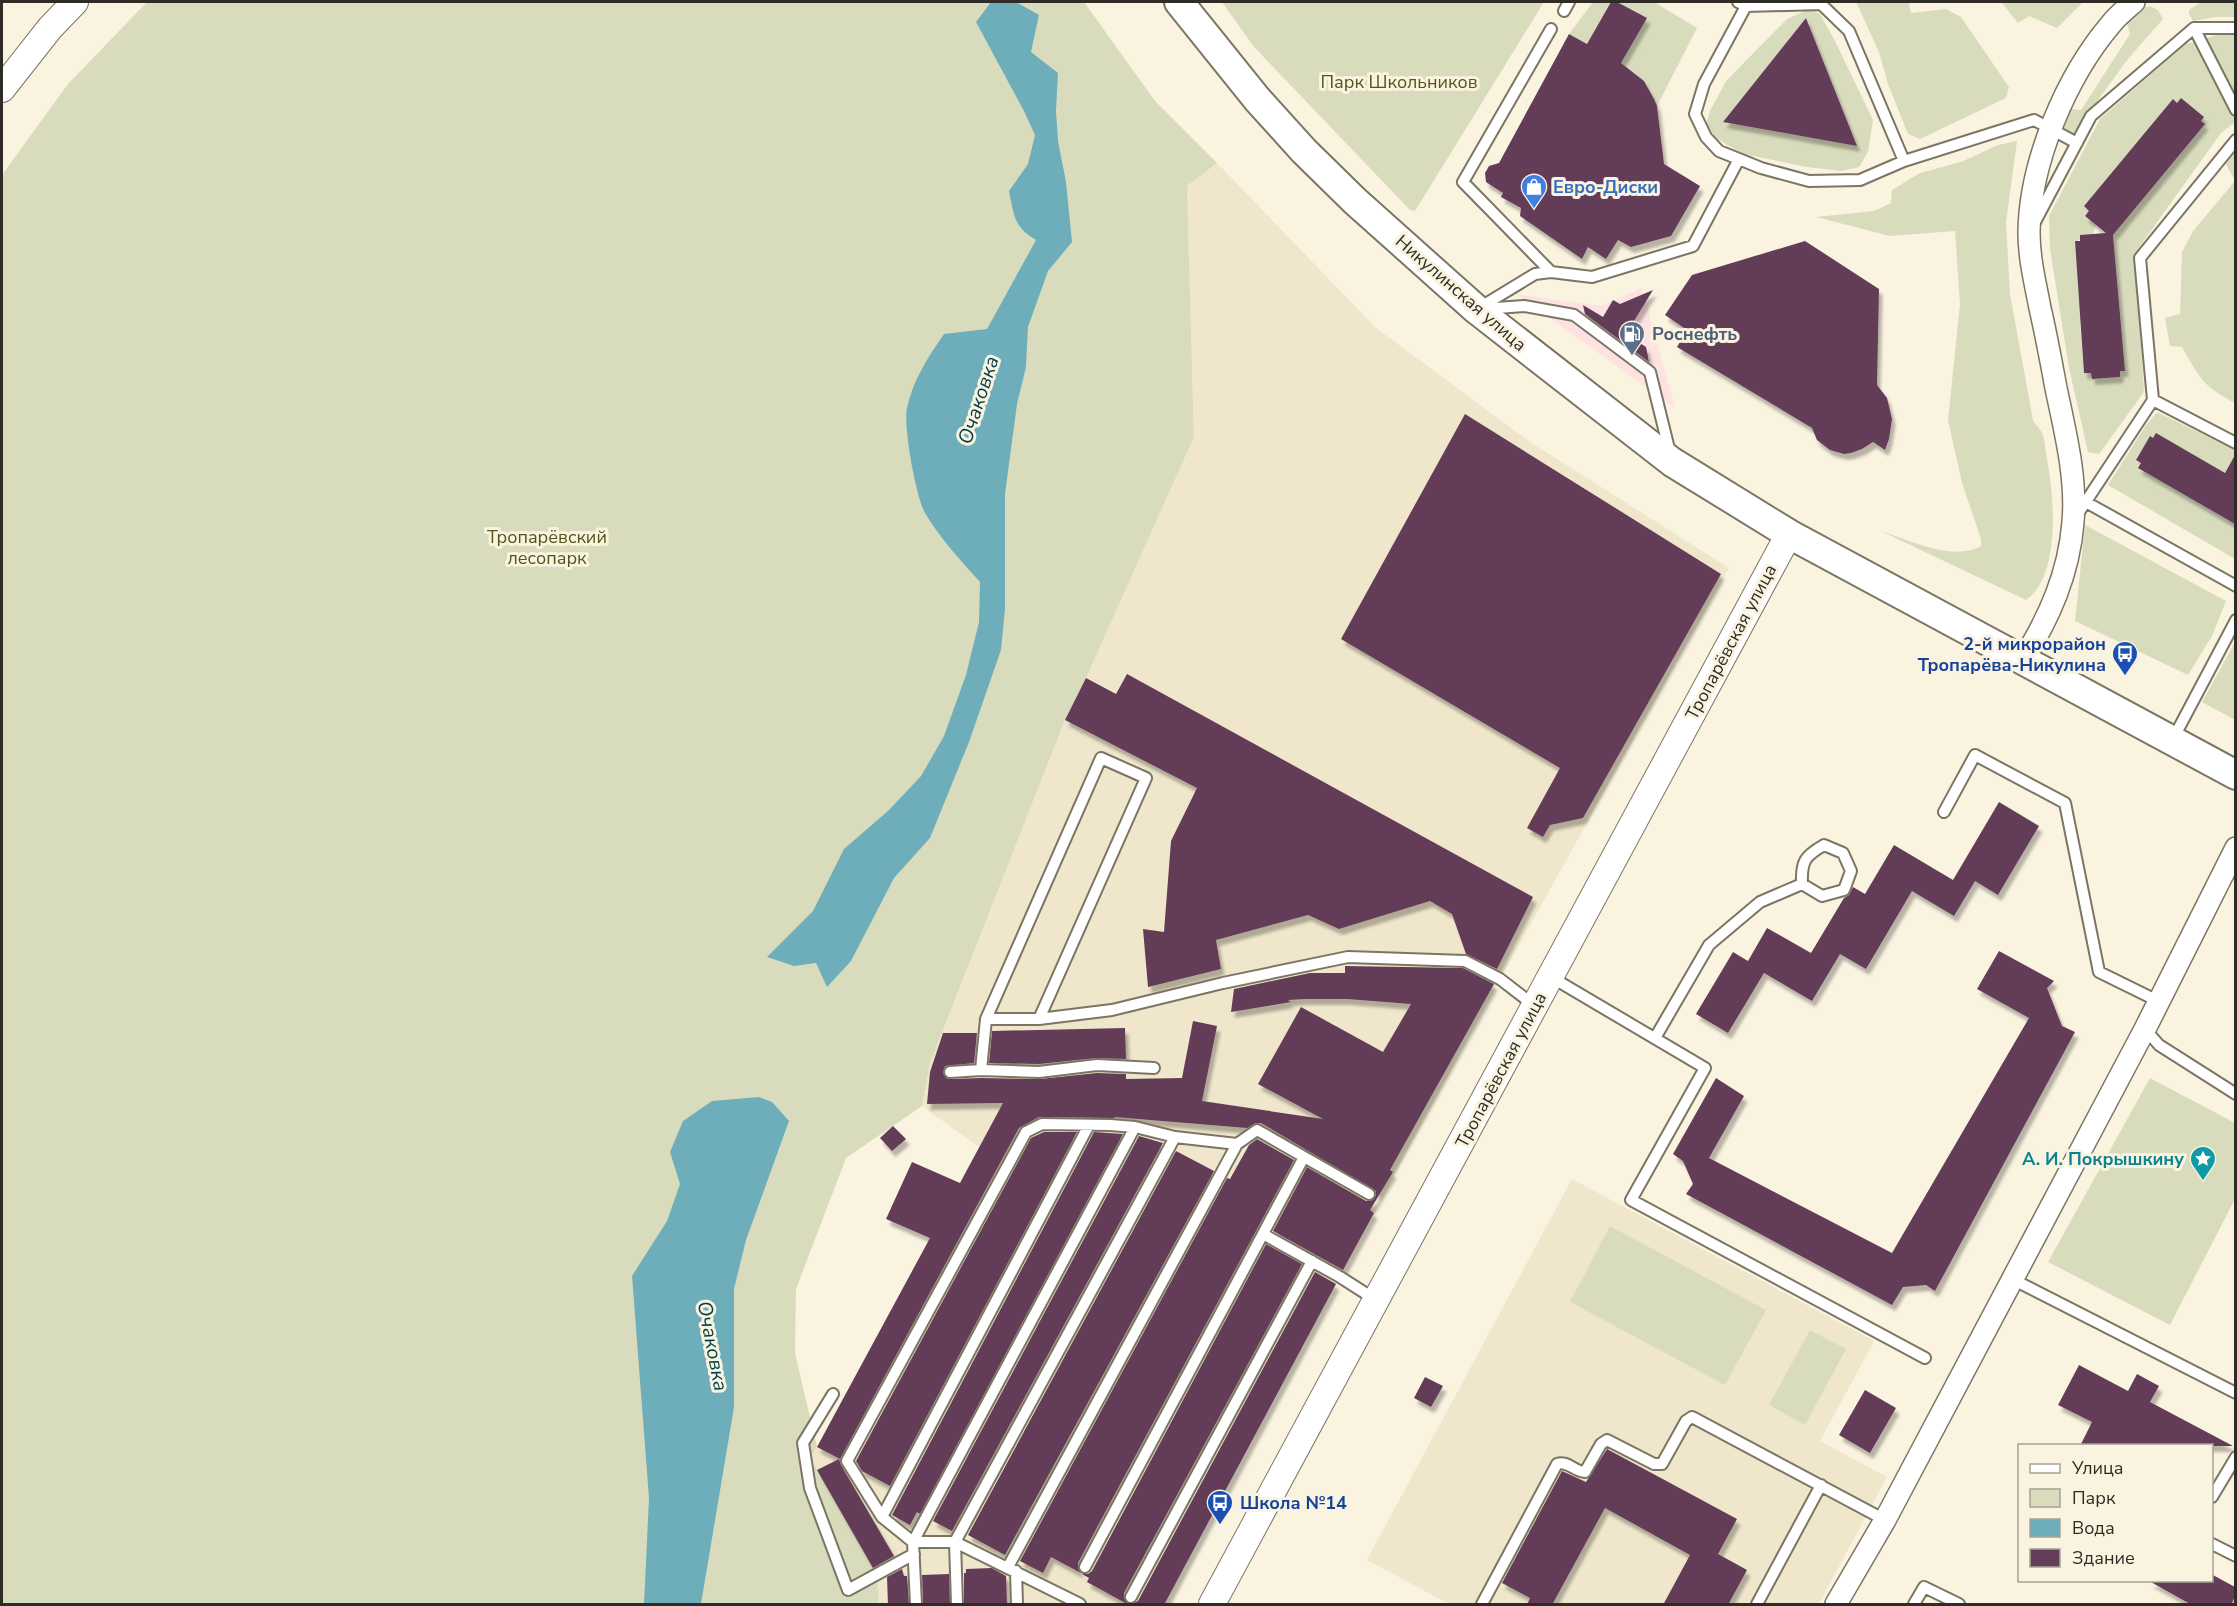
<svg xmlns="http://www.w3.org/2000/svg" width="2237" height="1606" font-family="'Nunito Sans',sans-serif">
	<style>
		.commercial { fill: #fde2e1 }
		.built { fill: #efe6cb }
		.green { fill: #d9dcbc; fill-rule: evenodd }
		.water { fill: #6eaeba }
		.building { fill: #643d59; filter: url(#shadow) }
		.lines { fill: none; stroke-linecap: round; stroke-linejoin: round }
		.service-casing { stroke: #7b7664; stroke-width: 14 }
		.minor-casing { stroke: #7b7664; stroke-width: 24 }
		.tertiary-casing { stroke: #7b7664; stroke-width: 28 }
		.secondary-casing { stroke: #7b7664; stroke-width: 32 }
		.service { stroke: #fff; stroke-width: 10 }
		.minor { stroke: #fff; stroke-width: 21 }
		.tertiary { stroke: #fff; stroke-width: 26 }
		.secondary { stroke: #fff; stroke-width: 28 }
		.labels { text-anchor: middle; stroke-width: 6; stroke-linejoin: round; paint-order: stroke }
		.park-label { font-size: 18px; fill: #52551c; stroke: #faf3e0 }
		.shop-label { font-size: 18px; font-weight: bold; fill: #366cbe; stroke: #faf3e0; text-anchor: start }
		.street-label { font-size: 18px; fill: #2e2c25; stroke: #faf3e0 }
		.service-label { font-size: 18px; font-weight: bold; fill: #4e5e75; stroke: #faf3e0; text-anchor: start }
		.transit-label { font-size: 18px; font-weight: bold; fill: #164399; stroke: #faf3e0; text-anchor: end }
		.culture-label { font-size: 18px; font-weight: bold; fill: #0d838f; stroke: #faf3e0; text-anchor: end }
		.water-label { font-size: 20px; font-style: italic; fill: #003e47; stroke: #faf3e0 }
	</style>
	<defs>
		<filter id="shadow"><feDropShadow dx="3.5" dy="6" stdDeviation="1.5" flood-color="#0004"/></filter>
	</defs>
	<rect width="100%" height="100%" fill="#faf3e0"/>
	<path class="commercial" d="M 1642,288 L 1675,408 L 1516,294 L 1600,306 Z"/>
	<path class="built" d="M 1217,163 L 1376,328 L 1530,442 L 1729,568 L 1500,979 L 1164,1604 L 879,1604 L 877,1574 L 810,1457 L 817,1447 L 979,1147 L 922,1106 L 930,1063 L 1065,720 L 1086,678 L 1194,437 L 1187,186 Z
		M 1572,1179 L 1874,1341 L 1820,1441 L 1887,1477 L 1819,1604 L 1449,1604 L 1367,1560 Z"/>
	<path class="green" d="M 147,2 L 1084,2 L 1155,101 L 1217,163 L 1187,186 L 1194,437 L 1086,678 L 1065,720 L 930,1063 L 922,1106 L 846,1158 L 796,1289 L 795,1353 L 817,1447 L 810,1457 L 877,1574 L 879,1604 L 2,1604 L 2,175 L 68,84 Z
		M 1222,2 L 1544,2 L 1415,211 L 1410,210 L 1254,47 Z
		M 1593,2 L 1654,2 L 1697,28 L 1657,106 L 1644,81 L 1621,63 L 1569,34 Z
		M 1856,2 L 1909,2 L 1911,13 L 1946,9 L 1961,17 L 2009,87 L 2006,98 L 1920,139 L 1908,134 L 1888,84 L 1879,52 Z
		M 2001,2 L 2083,2 L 2057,28 L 2029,16 L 2018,23 Z
		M 2201,2 L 2235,2 L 2235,17 L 2216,17 L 2193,21 L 2189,14 L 2189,10 Z
		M 2150,6 L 2158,10 L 2163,19 L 2128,59 L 2073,134 L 2060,129 L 2070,109 L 2081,110 L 2130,34 L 2127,23 L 2142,8 Z
		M 1810,9 L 1820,14 L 1835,41 L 1873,120 L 1868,152 L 1859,167 L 1841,171 L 1807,167 L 1743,154 L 1716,138 L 1706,125 L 1710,111 L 1726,81 L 1787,19 ZM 1806,18 L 1856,145 L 1723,122 Z
		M 2217,35 L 2235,35 L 2235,122 L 2221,133 L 2135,253 L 2144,392 L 2099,454 L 2088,452 L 2069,368 L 2050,249 L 2049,216 L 2100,119 L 2186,44 ZM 2181,99 L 2204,124 L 2113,235 L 2125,370 L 2120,371 L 2120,377 L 2092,379 L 2091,373 L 2084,373 L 2080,322 L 2090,320 L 2079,293 L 2075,242 L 2093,234 L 2096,225 L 2085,216 L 2089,211 L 2084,206 L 2117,166 Z
		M 2017,141 L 2006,222 L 2010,294 L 2033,420 C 2035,424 2039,428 2041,431 C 2045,438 2045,447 2046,454 C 2054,492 2062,575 2026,600 L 1881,531 C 1909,540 1954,562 1981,546 L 1981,539 L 1962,483 L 1948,420 L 1960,304 L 1955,231 L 1890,236 L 1816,217 L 1874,211 L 1891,203 L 1892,190 L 1920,173 L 1961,162 L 1998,145 Z
		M 2235,149 L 2235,403 C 2203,386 2200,379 2182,347 L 2170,346 L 2165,318 L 2180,314 L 2182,252 L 2193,231 L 2235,181 L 2225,162 Z
		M 2157,412 L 2235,450 L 2235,478 L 2226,472 L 2221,480 L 2150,436 L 2136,460 L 2141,463 L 2138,468 L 2235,524 L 2235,559 L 2108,485 L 2146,425 Z
		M 2085,525 L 2226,601 L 2212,636 L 2188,675 L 2075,621 Z
		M 2235,642 L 2235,720 L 2202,702 Z
		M 2150,1078 L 2235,1123 L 2235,1199 L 2170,1325 L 2048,1262 Z
		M 1610,1226 L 1766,1310 L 1725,1385 L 1570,1302 Z
		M 1810,1330 L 1846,1349 L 1805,1425 L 1769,1405 Z"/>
	<path class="water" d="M 991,2 L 1016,2 L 1039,15 L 1031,52 L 1058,73 L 1056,111 L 1058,141 L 1066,182 L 1072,242 L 1048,271 L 1028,327 L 1026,367 L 1017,404 L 1005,494 L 1005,609 L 1001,650 L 969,742 L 930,838 L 894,878 L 851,961 L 827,987 L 816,963 L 794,966 L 767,957 L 813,911 L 844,849 L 889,810 L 921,776 L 944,736 L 966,675 L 979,622 L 980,582 C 960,560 940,538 925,513 C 916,497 903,426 907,408 C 913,380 928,357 944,334 L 987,329 L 1036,240 C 1014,227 1014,216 1009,191 L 1028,164 L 1035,135 L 1024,111 L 976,22 Z
		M 759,1097 L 772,1102 L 789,1121 L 746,1240 L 734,1289 L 734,1407 L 701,1604 L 644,1604 L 649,1498 L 632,1276 L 667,1221 L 680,1184 L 670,1152 L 683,1121 L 712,1101 Z"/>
	<path class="building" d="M 1611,2 L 1617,2 L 1647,18 L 1621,63 L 1644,81 L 1654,99 L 1657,106 L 1664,164 L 1700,186 L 1671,236 L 1631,247 L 1618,240 L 1606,259 L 1588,247 L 1582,259 L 1520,216 L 1521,208 L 1501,197 L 1503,193 L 1486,182 L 1485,173 L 1489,166 L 1499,163 L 1569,34 L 1587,44 Z
		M 1806,18 L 1857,146 L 1723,122 Z
		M 2181,98 L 2204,117 L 2201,121 L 2205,124 L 2113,235 L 2125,371 L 2120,371 L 2120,377 L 2092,379 L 2091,373 L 2084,373 L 2075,241 L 2080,241 L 2080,235 L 2106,233 L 2085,216 L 2089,211 L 2084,206 L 2173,99 L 2177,103 Z
		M 1805,241 L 1879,289 L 1877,385 L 1887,398 L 1892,419 L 1889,439 L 1885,450 L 1873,442 L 1862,449 L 1851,453 L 1844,454 L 1830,450 L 1817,440 L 1812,428 L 1677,347 L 1687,330 L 1665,315 L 1692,275 Z
		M 1653,290 L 1626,334 L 1646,347 L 1649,362 L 1585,314 L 1583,305 L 1603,317 L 1613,300 L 1620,304 Z
		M 1465,414 L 1721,574 L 1583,818 L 1550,825 L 1543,837 L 1527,828 L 1560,768 L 1341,639 Z
		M 2156,433 L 2225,473 L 2235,455 L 2235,524 L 2138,468 L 2141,463 L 2136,460 L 2150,436 L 2153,438 Z
		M 1127,674 L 1533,897 L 1497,969 L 1466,954 L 1452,914 L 1430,901 L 1339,929 L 1308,915 L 1216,940 L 1221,969 L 1148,987 L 1143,929 L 1164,932 L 1171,841 L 1197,788 L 1065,720 L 1086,678 L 1116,694 Z
		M 1999,802 L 2039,826 L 1998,895 L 1975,881 L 1954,916 L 1912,891 L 1866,969 L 1840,954 L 1812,1001 L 1764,973 L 1728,1033 L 1696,1014 L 1733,952 L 1748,961 L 1767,928 L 1811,953 L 1844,898 L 1849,895 L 1853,887 L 1865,894 L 1894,845 L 1953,880 Z
		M 1999,951 L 2054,981 L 2047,988 L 2062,1026 L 2075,1032 L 1935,1291 L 1926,1285 L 1903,1287 L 1892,1305 L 1686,1194 L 1693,1184 L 1683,1161 L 1673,1154 L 1716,1078 L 1744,1096 L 1709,1158 L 1892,1253 L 2029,1018 L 1977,989 Z
		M 1345,966 L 1463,968 L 1494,984 L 1390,1170 L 1393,1172 L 1370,1210 L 1374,1213 L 1343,1270 L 1273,1231 L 1307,1167 L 1366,1201 L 1373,1200 L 1376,1195 L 1376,1191 L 1261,1123 L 1256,1123 L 1247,1128 L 1114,1117 L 1115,1118 L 1039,1117 L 1019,1128 L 840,1459 L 817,1447 L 930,1238 L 886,1219 L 912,1162 L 960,1183 L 1003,1103 L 927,1104 L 930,1072 L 943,1033 L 977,1033 L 974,1063 L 945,1066 L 943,1073 L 946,1078 L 950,1079 L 981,1078 L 1040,1079 L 1097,1073 L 1126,1074 L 1126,1079 L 1182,1078 L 1193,1021 L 1217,1026 L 1202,1101 L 1323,1119 L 1258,1084 L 1301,1007 L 1383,1052 L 1411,1004 L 1347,999 L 1305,999 L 1288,1000 L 1291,1002 L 1231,1012 L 1234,989 L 1310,973 L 1345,973 Z
		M 1125,1028 L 1126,1059 L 1096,1058 L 1039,1064 L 989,1063 L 992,1031 Z
		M 893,1126 L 906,1139 L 892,1151 L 880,1138 Z
		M 1044,1132 L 1077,1132 L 890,1486 L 862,1471 L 856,1461 L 1031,1138 Z
		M 1094,1132 L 1123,1134 L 920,1514 L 917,1512 L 910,1525 L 892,1515 Z
		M 1139,1136 L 1163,1143 L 952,1531 L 933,1521 Z
		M 1257,1139 L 1294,1160 L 1078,1563 L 1078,1568 L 1081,1573 L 1051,1557 L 1043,1573 L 1020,1561 L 1227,1178 L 1230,1179 L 1249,1145 Z
		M 1176,1151 L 1214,1171 L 1005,1555 L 968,1535 Z
		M 1266,1244 L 1302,1264 L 1124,1593 L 1124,1598 L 1127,1603 L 1132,1604 L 1138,1601 L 1315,1272 L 1336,1284 L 1164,1605 L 1129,1605 L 1087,1582 L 1089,1578 L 1082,1574 L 1088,1574 L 1092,1571 Z
		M 2079,1365 L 2128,1391 L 2137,1374 L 2159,1386 L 2150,1402 L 2233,1446 L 2080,1446 L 2092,1422 L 2058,1405 Z
		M 1425,1377 L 1443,1386 L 1431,1407 L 1414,1398 Z
		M 1865,1390 L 1896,1408 L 1870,1453 L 1839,1435 Z
		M 1607,1449 L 1737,1519 L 1718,1554 L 1747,1570 L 1728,1605 L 1663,1605 L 1690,1555 L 1605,1508 L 1552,1605 L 1527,1605 L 1530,1598 L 1502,1583 L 1562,1471 L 1586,1482 Z
		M 839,1459 L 841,1465 L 894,1556 L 873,1568 L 817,1470 Z
		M 992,1568 L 1006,1576 L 1007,1605 L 964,1605 L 964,1573 L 966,1573 L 966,1569 Z
		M 902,1569 L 904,1576 L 907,1576 L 909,1605 L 888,1605 L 887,1577 Z
		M 949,1574 L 950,1605 L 923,1605 L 922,1575 Z
		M 2211,1574 L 2235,1587 L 2235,1596 L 2231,1605 L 2192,1605 L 2149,1581 L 2211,1581 Z"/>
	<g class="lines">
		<defs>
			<path id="service" d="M 1738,2 L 1746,6 L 1821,4 L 1849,31 L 1904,161
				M 1746,6 L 1704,84 L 1695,114 L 1706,137 L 1719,151 L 1761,168 L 1809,181 L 1860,180 L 1904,161 L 2034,120 L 2077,143
				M 1564,11 L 1569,2
				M 2194,28 L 2236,110
				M 1551,29 L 1463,182 L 1551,272
				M 2035,222 L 2091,116 L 2194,28 L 2236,28
				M 1479,308 L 1535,274 L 1551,272 L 1592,277 L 1693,246 L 1739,159
				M 1483,309 L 1524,306 L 1574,315 L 1650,372 L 1670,453
				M 2153,400 L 2236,443
				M 2084,501 L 2236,586
				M 2079,512 L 2153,400 L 2140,258 L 2236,140
				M 2173,739 L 2236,620
				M 1944,812 L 1975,755 L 2065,803 L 2099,972 L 2160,1002
				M 1551,977 L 1705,1068 L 1631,1200 L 1925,1358
				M 986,1019 L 1101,758 L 1146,778 L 1039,1019
				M 2145,1029 L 2159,1045 L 2236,1094
				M 1655,1038 L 1709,945 L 1760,902 L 1802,884 L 1822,896 L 1844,890 L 1851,871 L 1843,853 L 1824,845 C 1805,856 1801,861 1802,884
				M 981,1070 L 986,1019 L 1039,1019 L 1112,1010 L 1223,983 L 1348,957 L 1465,961 L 1500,979 L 1535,1006
				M 950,1072 L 981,1070 L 1039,1072 L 1097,1065 L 1154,1068
				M 1263,1234 L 1340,1277 L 1376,1300
				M 2012,1279 L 2236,1393
				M 833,1394 L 803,1443 L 810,1488 L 848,1590 L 914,1554
				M 2212,1497 L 2236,1457
				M 882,1517 L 1089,1125
				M 2212,1544 L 2236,1556
				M 1008,1567 L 1237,1144
				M 1085,1567 L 1304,1157
				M 1016,1571 L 1017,1604
				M 1131,1597 L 1312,1261
				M 916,1604 L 913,1542 L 1135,1127
				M 957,1604 L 955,1542 L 1175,1137
				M 1080,1604 L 955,1542 L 913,1542 L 882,1517 L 847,1461 L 1026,1132 L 1042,1124 L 1110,1125 L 1135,1127 L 1175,1137 L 1237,1144 L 1257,1130 L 1369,1194
				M 1482,1604 L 1557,1464 C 1567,1460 1575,1472 1585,1472 L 1601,1444 L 1607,1440 L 1654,1464 L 1662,1464 L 1686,1421 L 1692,1417 L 1885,1520
				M 1757,1604 L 1821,1485
				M 1914,1604 L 1924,1587 L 1959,1604"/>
			<path id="minor" d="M 2022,661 C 2049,618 2069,574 2073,522 C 2077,478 2065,431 2056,388 C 2051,361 2046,334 2040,308 C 2035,282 2029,258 2029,232 C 2030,162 2066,77 2111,24 C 2117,16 2126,9 2134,2
				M 1836,1604 L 1885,1520 L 2145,1029 L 2236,848"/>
			<path id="tertiary" d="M 2,89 L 50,28 L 75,2
				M 1212,1604 L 1789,534"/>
			<path id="secondary" d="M 1179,2 L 1257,99 L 1304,151 L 1355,201 L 1477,310 L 1672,462 L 1789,534 L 2236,775"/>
		</defs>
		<use href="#service" class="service-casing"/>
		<use href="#minor" class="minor-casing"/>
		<use href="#tertiary" class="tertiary-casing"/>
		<use href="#secondary" class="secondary-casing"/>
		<use href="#service" class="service"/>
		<use href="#minor" class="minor"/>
		<use href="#tertiary" class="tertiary"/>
		<use href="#secondary" class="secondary"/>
	</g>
	<defs>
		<symbol id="shop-pin" viewBox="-11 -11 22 30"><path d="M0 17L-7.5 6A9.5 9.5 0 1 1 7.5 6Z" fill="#3f7fe0" stroke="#faf3e0"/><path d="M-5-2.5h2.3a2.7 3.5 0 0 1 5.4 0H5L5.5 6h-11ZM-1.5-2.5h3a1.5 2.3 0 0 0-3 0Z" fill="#fff"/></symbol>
		<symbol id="fuel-pin" viewBox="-11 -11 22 30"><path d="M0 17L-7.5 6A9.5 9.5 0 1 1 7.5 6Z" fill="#5c6f8a" stroke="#faf3e0"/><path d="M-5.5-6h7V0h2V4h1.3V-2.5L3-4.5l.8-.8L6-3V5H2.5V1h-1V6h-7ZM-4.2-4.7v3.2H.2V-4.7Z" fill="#fff"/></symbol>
		<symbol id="bus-pin" viewBox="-11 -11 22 30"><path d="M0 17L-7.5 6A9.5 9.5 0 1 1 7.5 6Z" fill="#1a4fb4" stroke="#faf3e0"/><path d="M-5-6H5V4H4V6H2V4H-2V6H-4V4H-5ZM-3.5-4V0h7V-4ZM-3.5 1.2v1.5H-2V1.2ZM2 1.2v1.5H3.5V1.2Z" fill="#fff"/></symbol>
		<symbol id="sight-pin" viewBox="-11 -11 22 30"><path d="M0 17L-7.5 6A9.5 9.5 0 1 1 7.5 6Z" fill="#0f9aa8" stroke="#faf3e0"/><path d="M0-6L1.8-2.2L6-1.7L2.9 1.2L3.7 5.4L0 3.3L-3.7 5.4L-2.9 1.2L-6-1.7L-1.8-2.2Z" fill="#fff"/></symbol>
	</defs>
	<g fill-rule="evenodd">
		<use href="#shop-pin" x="1519" y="172" width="30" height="40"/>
		<use href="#fuel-pin" x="1617" y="319" width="30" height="40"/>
		<use href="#bus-pin" x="2110" y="639" width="30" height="40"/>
		<use href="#sight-pin" x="2188" y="1144" width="30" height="40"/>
		<use href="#bus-pin" x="1205" y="1488" width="30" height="40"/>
	</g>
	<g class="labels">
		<g class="park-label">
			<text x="1399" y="88">Парк Школьников</text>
			<text x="547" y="543">Тропарёвский<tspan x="547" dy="21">лесопарк</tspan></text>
		</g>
		<g class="shop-label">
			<text x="1553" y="193">Евро-Диски</text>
		</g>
		<g class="street-label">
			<text transform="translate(1461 293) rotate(41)" y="6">Никулинская улица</text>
			<text transform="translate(1731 642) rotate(-62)" y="6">Тропарёвская улица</text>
			<text transform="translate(1501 1070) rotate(-62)" y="6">Тропарёвская улица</text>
		</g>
		<g class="service-label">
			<text x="1652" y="340">Роснефть</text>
		</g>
		<g class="transit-label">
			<text x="2106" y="650">2-й микрорайон<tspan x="2106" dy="21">Тропарёва-Никулина</tspan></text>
			<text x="1240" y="1509" text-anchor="start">Школа №14</text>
		</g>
		<g class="culture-label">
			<text x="2184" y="1165">А. И. Покрышкину</text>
		</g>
		<g class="water-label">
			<text transform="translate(978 400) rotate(-72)" y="7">Очаковка</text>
			<text transform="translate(713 1346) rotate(79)" y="7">Очаковка</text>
		</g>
	</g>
	<rect width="2237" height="1606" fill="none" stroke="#2e2c25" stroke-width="6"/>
	<rect x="2018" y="1444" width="195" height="138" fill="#faf3e0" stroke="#a8a395" stroke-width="1.5"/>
	<rect x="2030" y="1464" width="30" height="9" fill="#ffffff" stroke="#a8a395" stroke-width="1.5"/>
	<text x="2072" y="1474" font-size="18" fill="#2e2c25">Улица</text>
	<rect x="2030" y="1489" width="30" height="18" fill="#d9dcbc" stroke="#a8a395" stroke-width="1.5"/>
	<text x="2072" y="1504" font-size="18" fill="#2e2c25">Парк</text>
	<rect x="2030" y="1519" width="30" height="18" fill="#6eaeba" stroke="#a8a395" stroke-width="1.5"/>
	<text x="2072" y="1534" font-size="18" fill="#2e2c25">Вода</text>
	<rect x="2030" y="1549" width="30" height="18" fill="#643d59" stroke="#a8a395" stroke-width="1.5"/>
	<text x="2072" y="1564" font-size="18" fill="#2e2c25">Здание</text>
</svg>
